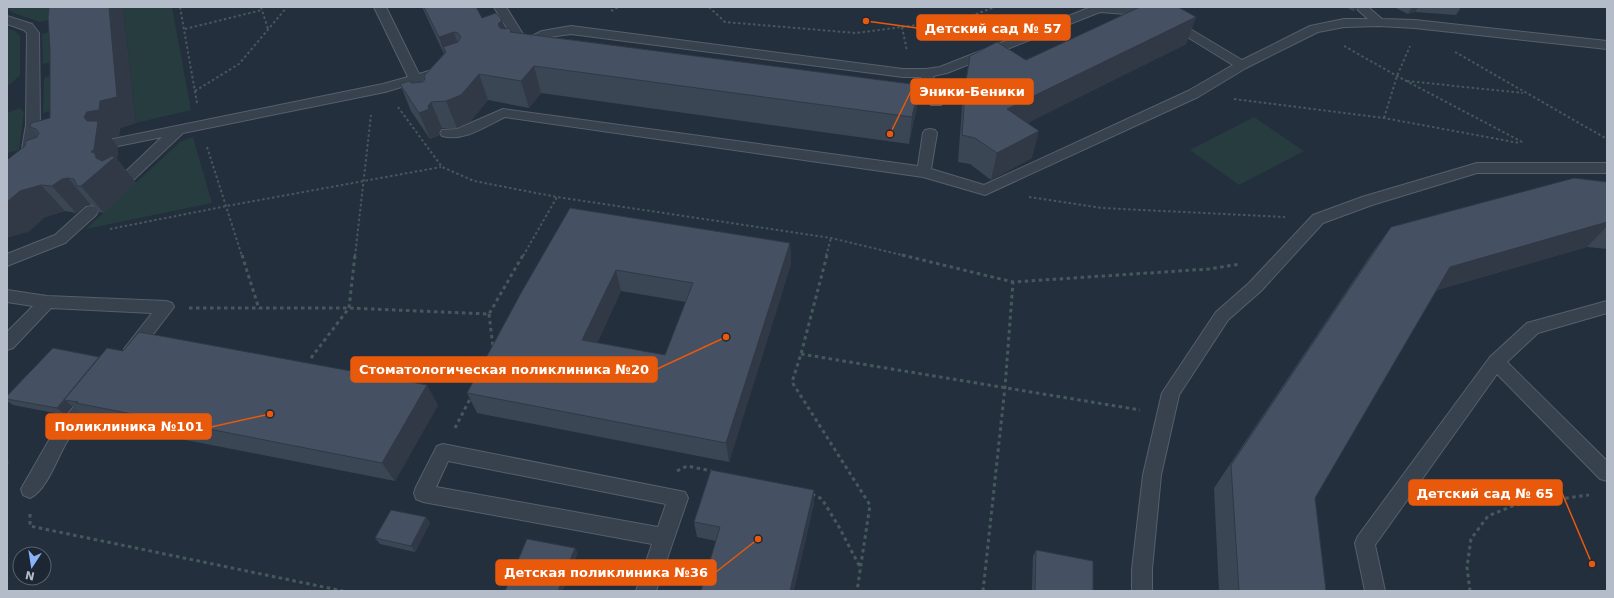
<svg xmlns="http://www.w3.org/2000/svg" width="1614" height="598" font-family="'DejaVu Sans',sans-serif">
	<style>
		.green { fill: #263c3f }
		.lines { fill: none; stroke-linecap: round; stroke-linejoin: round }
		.service-casing { stroke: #565f6c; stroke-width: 2 }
		.path-far1 { stroke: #44595c; stroke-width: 2; stroke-dasharray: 2.5 2.5; stroke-linecap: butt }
		.path { stroke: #44595c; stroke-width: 3; stroke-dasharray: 3.5 3.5; stroke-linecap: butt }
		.service { fill: #38414e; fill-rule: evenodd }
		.wall { fill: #3b4654; fill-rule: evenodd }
		.shaded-wall { fill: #303945 }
		.building { fill: #455162; stroke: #303945; fill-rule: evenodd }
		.leader { fill: none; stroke: #e8590c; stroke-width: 1.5 }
		.callout-dot { fill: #e8590c; stroke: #1d2633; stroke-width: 1.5 }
		.callout { fill: #e8590c; stroke: #e8590c; stroke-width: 1.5 }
		.callout-label { font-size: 13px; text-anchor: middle; font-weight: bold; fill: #fff }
	</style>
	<rect width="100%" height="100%" fill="#242f3e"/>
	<path class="green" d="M 7,7 L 77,7 L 54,19 L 39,22 C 29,17 18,16 8,10 Z
		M 123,7 L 172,7 L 191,110 L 136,123 Z
		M 68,27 L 57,61 L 43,64 L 42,34 Z
		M 7,28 L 15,31 L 20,36 L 20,75 L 7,87 Z
		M 70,71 L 57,109 L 43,113 L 44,78 Z
		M 20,108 L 24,113 L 19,150 L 7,153 L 7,113 Z
		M 1254,117 L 1304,151 L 1239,185 L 1190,150 Z
		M 193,137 L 212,203 L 86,229 L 180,142 Z"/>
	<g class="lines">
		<defs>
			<path id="service" d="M 374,7 L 386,7 L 419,74 L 445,66 L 449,67 L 451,70 L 449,73 L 422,81 L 426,89 L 425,92 L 415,92 L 411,84 L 385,92 L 183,133 L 129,184 L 124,186 L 119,184 L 117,181 L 119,178 L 162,137 L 113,147 L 108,146 L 106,143 L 108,140 L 383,84 L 408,77 Z
				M 494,7 L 506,7 L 526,39 L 542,31 L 571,26 L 903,69 L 926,69 L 940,67 L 1091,7 L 1127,7 L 1160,11 L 1242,60 L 1310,26 L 1344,19 L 1368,19 L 1358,10 L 1357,7 L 1368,7 L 1382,19 L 1415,20 L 1607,41 L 1607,49 L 1415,28 L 1379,26 L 1344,27 L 1318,32 L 1246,68 L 1198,97 L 985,195 L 923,177 L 505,117 C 486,126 464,142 442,136 L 440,133 L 442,130 L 457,129 L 503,109 L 918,166 L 923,133 L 925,130 L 930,129 L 935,130 L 937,133 L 931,169 L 984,185 L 1188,91 L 1233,65 L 1153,16 L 1100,12 L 947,73 L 933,76 L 943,102 L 941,105 L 931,105 L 929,102 L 921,77 L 903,77 L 571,34 L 549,37 L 522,50 L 518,49 L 516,46 L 517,45 Z
				M 7,16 L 32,24 L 39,33 L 40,125 L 36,150 L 20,170 L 12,184 L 7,186 L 7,168 L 22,149 L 26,125 L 27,33 L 24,30 L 7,24 Z
				M 1477,163 L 1607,163 L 1607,173 L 1477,173 L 1372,205 L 1323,223 L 1261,291 L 1228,320 L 1179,395 L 1161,475 L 1152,569 L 1152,591 L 1132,591 L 1132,569 L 1143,475 L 1162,393 L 1216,312 L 1249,283 L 1313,215 L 1362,197 Z
				M 91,206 L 96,207 L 98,211 L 96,215 L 65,243 L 7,266 L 7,254 L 55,235 L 86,207 Z
				M 7,290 L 47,296 L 166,301 L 172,303 L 174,307 L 138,354 L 132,356 L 126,354 L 124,349 L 152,313 L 51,308 L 13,348 L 7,350 L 7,332 L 33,306 L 7,302 Z
				M 1607,301 L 1607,313 L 1538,333 L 1507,362 L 1607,461 L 1607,481 L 1600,479 L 1497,374 L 1375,545 L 1385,591 L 1365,591 L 1355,543 L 1358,536 L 1490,357 L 1527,323 Z
				M 93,389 L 99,391 L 102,396 L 99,401 C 89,414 77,426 68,440 C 58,455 47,491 30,498 L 23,495 L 21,489 L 56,428 L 87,391 Z
				M 443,444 L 685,492 L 688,498 L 656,591 L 636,591 L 652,544 L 423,502 L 416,499 L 414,493 L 416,487 L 437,446 ZM 448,461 L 666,504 L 658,527 L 436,487 Z"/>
		</defs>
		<use href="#service" class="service-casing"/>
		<path class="path-far1" d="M 180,7 L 197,103
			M 261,7 L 268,29
			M 709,7 L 725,22 L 856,33 L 963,19 L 995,7
			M 611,11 L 618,7
			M 902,27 L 907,51
			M 185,29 L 262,10
			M 1344,46 L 1397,76 L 1524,143
			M 1455,52 L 1607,139
			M 1407,81 L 1523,93
			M 195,91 L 239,64 L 287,7
			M 1234,99 L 1384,118 L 1519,143
			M 398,107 L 442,167 L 474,181 L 557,197 L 831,238 L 906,256
			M 1384,118 L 1397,76 L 1410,46
			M 207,147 L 242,256
			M 1029,197 L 1102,208 L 1285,217
			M 110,229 L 232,205 L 441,167
			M 355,256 L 371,115
			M 523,256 L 557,197
			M 826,256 L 831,238"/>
		<path class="path" d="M 242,255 L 259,309
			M 827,255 L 801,354 L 792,382 L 870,505 L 857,591
			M 902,255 L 1013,282 L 1209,269 L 1240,264
			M 189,308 L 349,308 L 489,314 L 523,255
			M 489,314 L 493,347
			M 801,354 L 1140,410
			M 311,358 L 349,308 L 355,255
			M 455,428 L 471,397
			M 677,471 L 687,466 L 712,471
			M 812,494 L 822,499 L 839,527 L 861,569
			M 30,514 L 30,526 L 343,591
			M 983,591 L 1005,387 L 1013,282
			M 1470,591 L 1467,567 L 1471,539 L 1488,516 L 1515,505 L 1589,495"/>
		<use href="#service" class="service"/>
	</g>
	<path class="wall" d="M 422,7 L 476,7 L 482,18 L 505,29 L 511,31 L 512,32 L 919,85 L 916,111 L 909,144 L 541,93 L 529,108 L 488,100 L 470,122 L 457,128 L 442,128 L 439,132 L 440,135 L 430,139 L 411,111 L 400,84 L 423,82 L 444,54 Z
		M 1346,7 L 1358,7 L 1356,10 L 1353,11 Z
		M 1394,7 L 1461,7 L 1456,15 L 1415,12 L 1408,14 Z
		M 1196,17 L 1186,44 L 1027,123 L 1032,158 L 991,180 L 970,164 L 958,162 L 962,107 L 970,56 L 1026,60 Z
		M 50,118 L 136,123 L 120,128 L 119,136 L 111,138 L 118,147 L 117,159 L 136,183 L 104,213 L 99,212 L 93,205 L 91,205 L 85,206 L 76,213 L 65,211 L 45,217 L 28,232 L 37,137 L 37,135 L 30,127 Z
		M 1607,182 L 1607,249 L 1587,247 L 1437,290 L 1315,498 L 1326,591 L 1219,591 L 1214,488 L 1372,253 L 1391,227 Z
		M 570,208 L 790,243 L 791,264 L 729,462 L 477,413 L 467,393 ZM 621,291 L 686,302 L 665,355 L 597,343 Z
		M 99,357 L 438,405 L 395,481 L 99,423 L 96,421 L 87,419 L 72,406 L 65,415 L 13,405 L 7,401 L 7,396 Z
		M 814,505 L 716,541 L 697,537 L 694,522 Z
		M 426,517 L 430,523 L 415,552 L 380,544 L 375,538 Z
		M 1036,550 L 1093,591 L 1032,591 L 1033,556 Z"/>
	<path class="shaded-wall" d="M 109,7 L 123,7 L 136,123 L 120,128 L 119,136 L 111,138 L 118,147 L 117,159 L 136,183 L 104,213 L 81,186 L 91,152 L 84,117 Z
		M 1355,7 L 1358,7 L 1356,10 L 1353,11 Z
		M 1412,7 L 1418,7 L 1415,12 L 1408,14 Z
		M 1196,17 L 1186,44 L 1002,136 L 1007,109 Z
		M 502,20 L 510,46 L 498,24 Z
		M 454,32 L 463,59 L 443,47 L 449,63 L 448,63 L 439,37 Z
		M 534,66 L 541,93 L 529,108 L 521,81 Z
		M 479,74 L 488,100 L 470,122 L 457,128 L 446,101 Z
		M 919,85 L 916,111 L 909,144 L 912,117 Z
		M 431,102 L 442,128 L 439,132 L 440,135 L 430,139 L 419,113 L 428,106 Z
		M 1039,131 L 1032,158 L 991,180 L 997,153 Z
		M 68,178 L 91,205 L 85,206 L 76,213 L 52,186 L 62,179 Z
		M 41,185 L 65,211 L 45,217 L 28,232 L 7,238 L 7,202 L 20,191 Z
		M 1607,222 L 1607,226 L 1587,247 L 1429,292 L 1450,267 Z
		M 790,243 L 791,264 L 729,462 L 726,443 Z
		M 616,270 L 621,291 L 589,360 L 582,340 Z
		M 427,385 L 438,405 L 395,481 L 382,463 Z
		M 65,400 L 72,406 L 65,415 L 57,408 Z
		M 7,460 L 10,462 L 7,466 Z
		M 814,490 L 814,505 L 794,591 L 790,591 Z
		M 426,517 L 430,523 L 415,552 L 411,546 Z
		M 575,548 L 578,553 L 563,591 L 558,591 Z"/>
	<path class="building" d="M 49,7 L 109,7 L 117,97 L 100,101 L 99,110 L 87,112 L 84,117 L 87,121 L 98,121 L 94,149 L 91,152 L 95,153 L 96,158 L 102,161 L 112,156 L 115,157 L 81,186 L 77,186 L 74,179 L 68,178 L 62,179 L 52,186 L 41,185 L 20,191 L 7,202 L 7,160 L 25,146 L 26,141 L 37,137 L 39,133 L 36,129 L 30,127 L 31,123 L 50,118 L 50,48 L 48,18 Z
		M 424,7 L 476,7 L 482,18 L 496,13 L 502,20 L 498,24 L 500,28 L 505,29 L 509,28 L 511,31 L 510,32 L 919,85 L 912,117 L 534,66 L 521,81 L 479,74 L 461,95 L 446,101 L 431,102 L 428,106 L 429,109 L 419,113 L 400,84 L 409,81 L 411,83 L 423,82 L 425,79 L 424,76 L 446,52 L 443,47 L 458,42 L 461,37 L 458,33 L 454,32 L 439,37 Z
		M 1140,7 L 1178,7 L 1196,17 L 1007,109 L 1039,131 L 997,153 L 975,138 L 962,135 L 966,81 L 970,56 L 997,42 L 1026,60 Z
		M 1574,178 L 1607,182 L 1607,222 L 1450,267 L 1315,498 L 1326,591 L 1239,591 L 1231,465 L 1391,227 Z
		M 570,208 L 790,243 L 726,443 L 467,393 L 521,293 ZM 616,270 L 693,283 L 665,355 L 582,340 Z
		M 139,332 L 427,385 L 382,463 L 76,403 L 78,402 L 64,400 L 107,348 L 123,351 Z
		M 53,348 L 99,357 L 57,408 L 7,399 L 7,396 Z
		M 711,470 L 814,490 L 790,591 L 701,591 L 720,527 L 694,522 Z
		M 391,510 L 426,517 L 411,546 L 375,538 Z
		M 527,539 L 575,548 L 558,591 L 505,591 Z
		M 1036,550 L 1093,561 L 1093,591 L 1035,591 Z"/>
	<path class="leader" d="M866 21L917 28M890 134L911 91M726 337L657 369M270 414L211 427M1592 564L1562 493M758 539L716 572"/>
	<g class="callout-dot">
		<circle cx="866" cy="21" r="4"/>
		<circle cx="890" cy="134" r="4"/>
		<circle cx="726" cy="337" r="4"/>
		<circle cx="270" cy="414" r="4"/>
		<circle cx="1592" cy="564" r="4"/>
		<circle cx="758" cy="539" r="4"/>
	</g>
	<g class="callout">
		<rect x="917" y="15" width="153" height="25" rx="4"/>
		<rect x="911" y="79" width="122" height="25" rx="4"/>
		<rect x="351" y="357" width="306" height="25" rx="4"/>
		<rect x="46" y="414" width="165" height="25" rx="4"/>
		<rect x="1409" y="480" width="153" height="25" rx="4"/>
		<rect x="496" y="560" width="220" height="25" rx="4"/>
	</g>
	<g class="callout-label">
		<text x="993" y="33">Детский сад № 57</text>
		<text x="972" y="96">Эники-Беники</text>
		<text x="504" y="374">Стоматологическая поликлиника №20</text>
		<text x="129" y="431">Поликлиника №101</text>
		<text x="1485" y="498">Детский сад № 65</text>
		<text x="606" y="577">Детская поликлиника №36</text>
	</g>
	<rect width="1614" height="598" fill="none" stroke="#b4bcc9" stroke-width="16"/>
	<g transform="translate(32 566) rotate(192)"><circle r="19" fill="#1d2633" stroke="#59626f"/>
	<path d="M0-3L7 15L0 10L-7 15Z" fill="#8ab4f8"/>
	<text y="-6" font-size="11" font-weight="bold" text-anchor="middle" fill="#b4bcc9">N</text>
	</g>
</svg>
